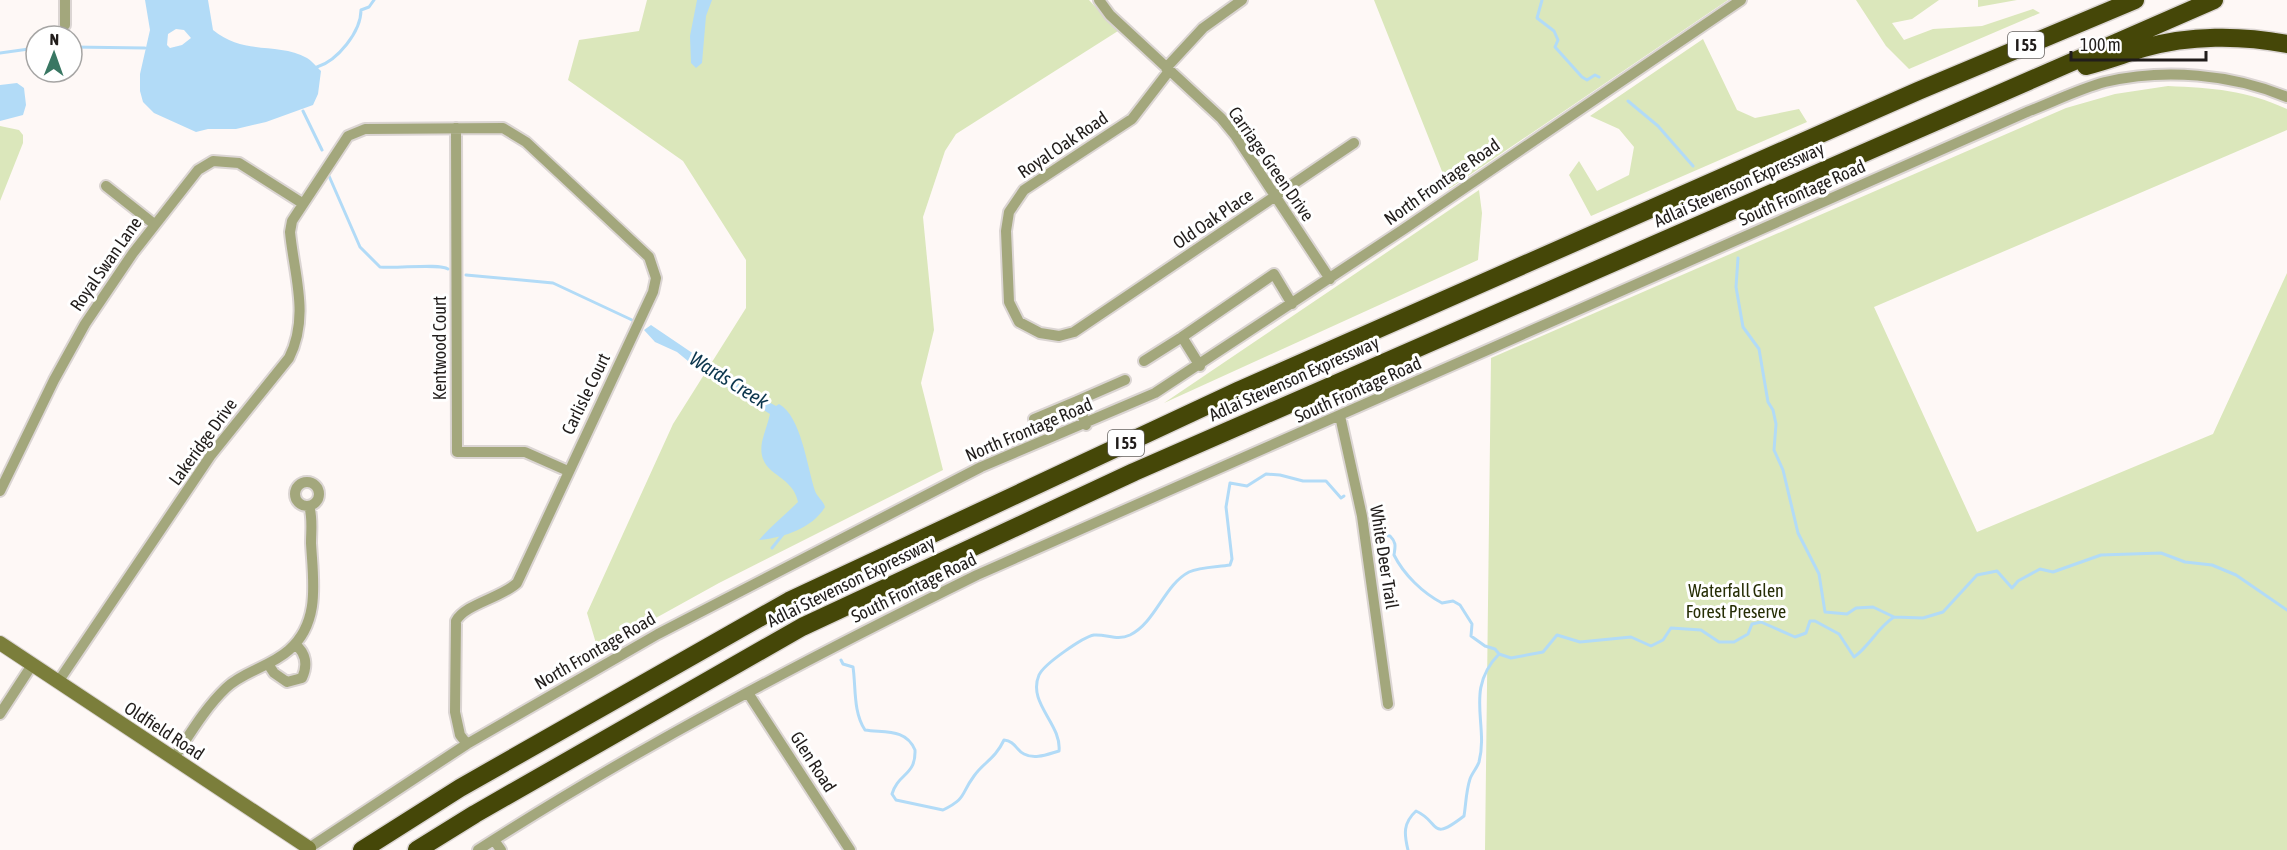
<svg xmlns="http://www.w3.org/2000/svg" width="2287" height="850" font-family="'Asap Condensed',sans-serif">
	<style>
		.green { fill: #dbe7bb }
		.water { fill: #b2dbf7; fill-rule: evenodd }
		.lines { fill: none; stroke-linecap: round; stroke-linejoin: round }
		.stream { stroke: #b2dbf7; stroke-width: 3 }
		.street-casing { stroke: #dbd5d3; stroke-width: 14 }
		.secondary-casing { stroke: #dbd5d3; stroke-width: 16 }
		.highway-casing { stroke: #dbd5d3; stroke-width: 21 }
		.street { stroke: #a3a77c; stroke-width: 10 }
		.secondary { stroke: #7b7e3b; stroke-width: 14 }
		.highway { stroke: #454708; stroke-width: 18 }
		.labels { text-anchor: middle; stroke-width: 6; stroke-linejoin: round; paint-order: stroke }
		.shield { fill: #fff; stroke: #64615f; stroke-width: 1.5 }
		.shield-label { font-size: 16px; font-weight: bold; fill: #211d1b }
		.street-label { font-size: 18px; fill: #211d1b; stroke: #fff }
		.park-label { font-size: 18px; fill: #262e05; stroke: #fff }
		.water-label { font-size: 20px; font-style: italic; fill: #0c364d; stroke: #fff }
	</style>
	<rect width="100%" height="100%" fill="#fef8f6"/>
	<path class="green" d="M 647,0 L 1089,0 L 1118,31 L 956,134 L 945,151 L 923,217 L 934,330 L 921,383 L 943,470 L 719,583 L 598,650 L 587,613 L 673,424 L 746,308 L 746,260 L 683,161 L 568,80 L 579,40 L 639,31 Z
		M 1374,0 L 1728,0 L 1449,189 Z
		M 1856,0 L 1939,0 L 1912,19 L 1892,23 L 1904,40 L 1933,29 L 1982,26 L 2033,9 L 2040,13 L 1909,69 L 1886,46 Z
		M 1978,0 L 2017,0 L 1978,7 Z
		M 1703,39 L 1737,110 L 1755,118 L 1799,109 L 1807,122 L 1591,216 L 1569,175 L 1579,161 L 1597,191 L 1629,175 L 1634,147 L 1619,129 L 1590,116 Z
		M 2168,86 C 2213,88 2246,90 2287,109 L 2287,130 L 1874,307 L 1977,532 L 2213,434 L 2287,273 L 2287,850 L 1485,850 L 1491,358 L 2066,108 L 2115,94 Z
		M 0,126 L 19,130 L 23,135 L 23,143 L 0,201 Z
		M 1479,190 L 1482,213 L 1478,260 L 1164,403 Z"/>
	<path class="water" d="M 145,0 L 208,0 L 213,30 C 245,56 279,42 307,58 C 312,61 317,67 321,71 L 318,94 L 313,105 L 266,122 L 236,129 L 208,129 L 196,132 L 154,113 L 143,102 L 140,91 L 140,74 L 150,30 ZM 176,29 L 184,30 L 191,38 L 182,45 L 170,48 L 167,45 L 168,34 Z
		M 697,0 L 712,0 L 706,16 L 702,63 L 696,68 L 691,63 L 690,36 Z
		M 17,83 L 24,88 L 26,105 L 23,115 L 0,121 L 0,85 Z
		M 651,325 L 750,392 L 776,406 L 779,404 C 801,416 807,466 815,491 C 817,497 823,500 825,507 C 812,529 782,538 759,540 C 771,526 785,515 798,502 C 792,472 756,477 762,442 C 764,433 768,423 770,414 L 699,370 L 677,352 L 655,342 L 644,330 Z"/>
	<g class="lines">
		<path class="stream" d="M 1542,0 L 1537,18 L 1554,31 L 1558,40 L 1555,47 L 1582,77 L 1587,80 L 1595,75 L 1599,77
			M 72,47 L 145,48
			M 0,53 L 36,48
			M 317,67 C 337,61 361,32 361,10 L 369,7 L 374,0
			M 1628,101 L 1658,126 L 1693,166
			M 303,111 L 322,150
			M 329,176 L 360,247 L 380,267 C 396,269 439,263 448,269
			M 1738,258 L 1736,287 L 1743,327 L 1759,349 L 1768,402 L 1773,410 L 1776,424 L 1774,450 L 1783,470 L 1798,533 L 1819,574 L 1825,612 L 1847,614 L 1856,608 L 1873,607 L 1894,617 L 1923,618 L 1943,612 L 1977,575 L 1997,571 L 2012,588 L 2018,581 L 2040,569 L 2053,572 L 2101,555 L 2161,553 L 2185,562 L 2212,565 L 2236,575 L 2287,610
			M 466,275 L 553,283 L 632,320
			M 1374,525 L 1381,535 L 1390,536 C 1397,543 1395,547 1394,555 C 1404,575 1423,593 1442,603 L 1453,601 L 1460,605 L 1472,624 L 1471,636 L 1485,646 L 1495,649 L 1499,654 L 1511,658 L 1543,652 L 1557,635 L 1580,642 L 1631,637 L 1651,646 L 1663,640 L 1671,628 L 1701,630 L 1719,642 L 1734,642 L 1748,634 L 1752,624 L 1761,622 L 1795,637 L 1806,633 L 1810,621 L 1815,621 L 1839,634 L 1854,657 C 1869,647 1878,627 1894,617
			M 772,548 L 784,533
			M 841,660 L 843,664 L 853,667 C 856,687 853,712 865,730 C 884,733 906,728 915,750 C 916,776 898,773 892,794 L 896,800 L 943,810 C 967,798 960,795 974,776 C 984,762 995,759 1004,740 C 1015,741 1016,750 1024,754 C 1035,760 1048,754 1059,751 C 1062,724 1027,703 1039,675 C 1044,664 1083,637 1094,635 C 1107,634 1117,641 1130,635 C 1156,622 1164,585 1189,572 C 1200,567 1218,567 1230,565 L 1232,559 L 1226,507 L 1230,483 L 1247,486 L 1266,474 L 1280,475 L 1303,481 L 1326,481 L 1341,498 L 1344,496
			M 1408,850 C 1404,834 1403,823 1416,811 C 1441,822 1429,843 1464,816 C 1466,804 1466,791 1470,779 C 1472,773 1477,768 1479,762 C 1489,724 1464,690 1499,654"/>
		<defs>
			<path id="street" d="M 1099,0 L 1110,15 L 1221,118 L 1235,135 L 1330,279
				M 65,25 L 65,0
				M 1166,68 L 1203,28 L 1242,0
				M 1169,71 L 1132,119 L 1024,190 L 1009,212 L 1006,231 L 1009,302 L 1019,322 L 1040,333 L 1059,336 L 1074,332 L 1354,143
				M 456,128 L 457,452 L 525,452 L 568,471
				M 106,186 L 154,224
				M 1144,361 L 1182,337
				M 1200,366 L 1182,337 L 1274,274 L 1292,304
				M 1340,416 L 1362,516 L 1388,704
				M 1034,419 L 1077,401
				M 1086,425 L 1077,401 L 1125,380
				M295 494a12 12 0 1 1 24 0a12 12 0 1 1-24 0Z
				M 0,491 L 54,380 L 85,324 L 133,253 L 198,170 L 213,161 L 239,163 L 302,203
				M 268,664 L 274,673 L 287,682 L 302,678 C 308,665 306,653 295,644
				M 58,682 L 211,455 L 289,358 C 310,316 294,275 290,232 L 292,221 L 348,136 L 365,129 L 503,128 L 526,142 L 649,257 L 656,278 L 653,292 L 517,583 C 501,598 465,604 456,621 L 455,712 L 460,735 L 467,744
				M 748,693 L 850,850
				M 0,714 L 32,665
				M 174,758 C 190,734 205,708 226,688 C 244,671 270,667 289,650 C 321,622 313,580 311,543 C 311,530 313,518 309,506
				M 494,840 L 501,850
				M 306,850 L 467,744 L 658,634 L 981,467 L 1155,393 L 1404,229 L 1741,0
				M 478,850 C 638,747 807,659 977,575 L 2027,112 C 2053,102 2079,89 2105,82 C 2165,68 2231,74 2287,97"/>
			<path id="secondary" d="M 0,643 L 309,848"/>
			<path id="highway" d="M 2086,66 C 2106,61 2124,54 2144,48 C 2189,35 2241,35 2287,44
				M 362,850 L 460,788 L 789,601 L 1240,390 L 1918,91 L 2135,0
				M 417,850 L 475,814 L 802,627 L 1134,472 L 2214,0"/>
		</defs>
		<use href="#street" class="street-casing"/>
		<use href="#secondary" class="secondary-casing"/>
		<use href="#highway" class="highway-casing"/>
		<use href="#street" class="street"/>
		<use href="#secondary" class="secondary"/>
		<use href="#highway" class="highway"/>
	</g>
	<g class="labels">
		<g class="shield">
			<rect x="2008" y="32" width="36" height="26" rx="4.5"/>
			<rect x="1108" y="430" width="36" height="26" rx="4.5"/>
		</g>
		<g class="shield-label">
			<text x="2026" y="51">I 55</text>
			<text x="1126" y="449">I 55</text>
		</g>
		<g class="street-label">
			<text transform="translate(1063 145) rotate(-34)" y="6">Royal Oak Road</text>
			<text transform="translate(1271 164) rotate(55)" y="6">Carriage Green Drive</text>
			<text transform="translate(1442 182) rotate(-35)" y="6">North Frontage Road</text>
			<text transform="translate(1739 185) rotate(-24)" y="6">Adlai Stevenson Expressway</text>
			<text transform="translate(1802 193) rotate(-24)" y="6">South Frontage Road</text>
			<text transform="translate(1213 219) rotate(-34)" y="6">Old Oak Place</text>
			<text transform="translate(106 264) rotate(-55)" y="6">Royal Swan Lane</text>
			<text transform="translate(440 348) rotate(-90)" y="6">Kentwood Court</text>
			<text transform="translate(1294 379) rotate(-24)" y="6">Adlai Stevenson Expressway</text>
			<text transform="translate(1358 390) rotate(-24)" y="6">South Frontage Road</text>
			<text transform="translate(586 394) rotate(-64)" y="6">Carlisle Court</text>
			<text transform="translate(1029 430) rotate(-23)" y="6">North Frontage Road</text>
			<text transform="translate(203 442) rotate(-54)" y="6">Lakeridge Drive</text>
			<text transform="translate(1384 557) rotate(81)" y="6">White Deer Trail</text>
			<text transform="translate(851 582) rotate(-26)" y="6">Adlai Stevenson Expressway</text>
			<text transform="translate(914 588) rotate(-26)" y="6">South Frontage Road</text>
			<text transform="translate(595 651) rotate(-30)" y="6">North Frontage Road</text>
			<text transform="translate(164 731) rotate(33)" y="6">Oldfield Road</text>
			<text transform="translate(813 762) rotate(57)" y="6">Glen Road</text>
		</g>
		<g class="park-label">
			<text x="1736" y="597">Waterfall Glen<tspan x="1736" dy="21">Forest Preserve</tspan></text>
		</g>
		<g class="water-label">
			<text transform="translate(729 380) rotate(32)" y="7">Wards Creek</text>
		</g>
	</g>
	<g transform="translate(54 54) rotate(1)"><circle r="28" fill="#ffffff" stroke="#a6a5a4" stroke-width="1.5"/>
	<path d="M0-4.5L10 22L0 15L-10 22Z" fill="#397763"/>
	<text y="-9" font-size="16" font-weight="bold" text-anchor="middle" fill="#211d1b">N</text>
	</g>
	<path d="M2071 51v9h135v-9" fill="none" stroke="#211d1b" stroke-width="3"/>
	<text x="2080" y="51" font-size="18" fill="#211d1b" stroke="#ffffff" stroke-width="4.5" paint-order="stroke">100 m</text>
</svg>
